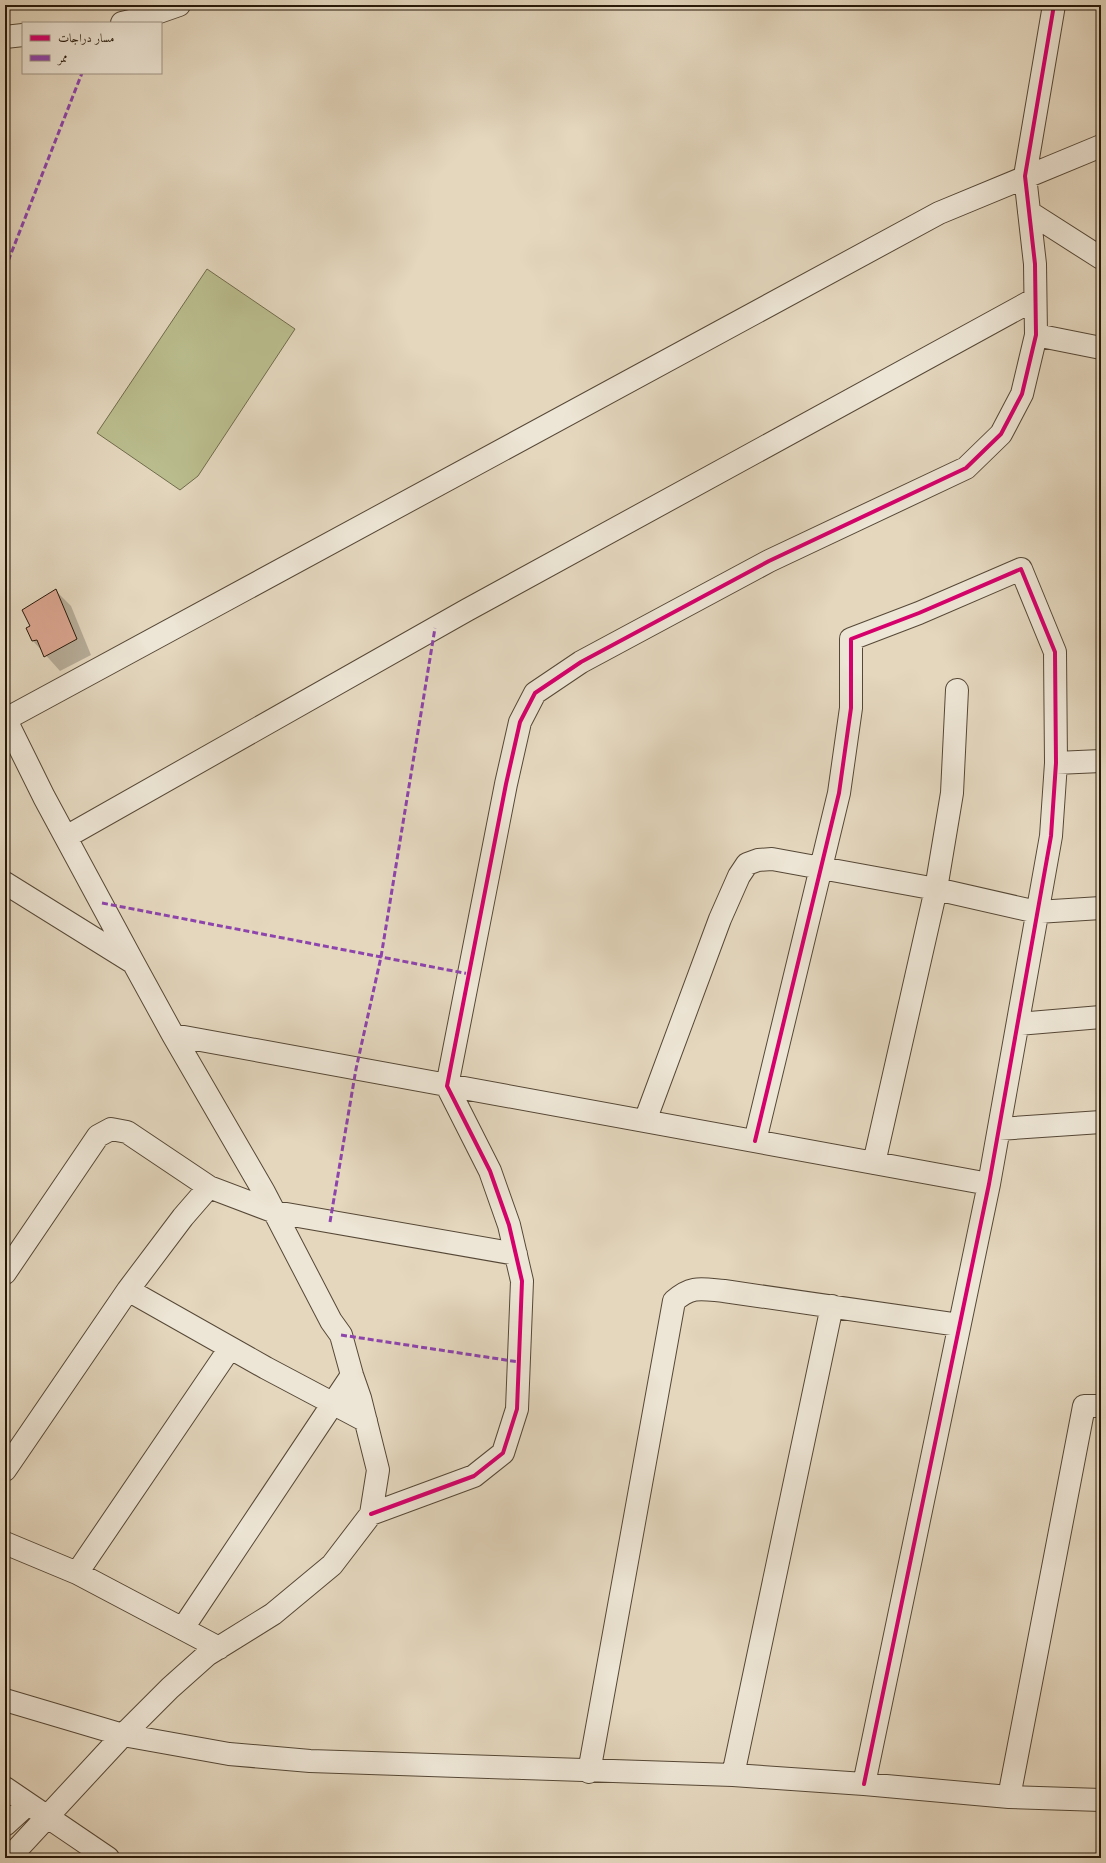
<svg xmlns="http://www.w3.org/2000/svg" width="1106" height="1863" font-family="'Old Standard TT',Amiri,serif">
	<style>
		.pitch { fill: #babd8e; stroke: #706b4c }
		.shadow { fill: #0003 }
		.building { fill: #dca792; stroke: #271909 }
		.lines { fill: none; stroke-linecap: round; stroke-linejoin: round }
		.minor-casing { stroke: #564836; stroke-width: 24 }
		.minor { stroke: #ede5d5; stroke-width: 22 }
		.quiet { stroke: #8e44ad; stroke-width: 3; stroke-dasharray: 6 3; stroke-linecap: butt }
		.cycleway-casing { stroke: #ede5d5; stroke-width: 6 }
		.cycleway { stroke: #d6006c; stroke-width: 4 }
	</style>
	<rect width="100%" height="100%" fill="#e4d7be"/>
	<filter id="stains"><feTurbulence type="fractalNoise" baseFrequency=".005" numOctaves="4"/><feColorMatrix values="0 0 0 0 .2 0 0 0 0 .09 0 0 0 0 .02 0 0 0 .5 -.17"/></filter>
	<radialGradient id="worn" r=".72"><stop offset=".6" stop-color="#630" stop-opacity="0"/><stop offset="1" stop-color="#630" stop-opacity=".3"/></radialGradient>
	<path class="pitch" d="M 207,269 L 295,329 L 198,476 L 180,490 L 97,433 Z"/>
	<path class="shadow" d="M 56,591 L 71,606 L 91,655 L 60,671 L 33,641 L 32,626 Z"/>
	<path class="building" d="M 56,589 L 77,639 L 44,657 L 37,640 L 32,641 L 26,628 L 30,626 L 22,610 Z"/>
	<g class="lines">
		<defs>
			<path id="minor" d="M 122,23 L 139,19 L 179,5
				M 5,37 L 23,35
				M 1029,212 L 1101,258
				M 1036,335 L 1101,348
				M 5,718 L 44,797 L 133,962 L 173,1035 L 264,1192 L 331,1321 L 341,1335 L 352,1375 L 360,1398 L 378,1470 L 371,1514 L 332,1565 L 273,1614 L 207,1655 L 170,1688 L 123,1735 L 9,1858
				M 6,719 L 939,213 L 1101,146
				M 1056,763 L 1101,761
				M 66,837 L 467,610 L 1035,299
				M 5,883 L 132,962
				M 1018,1024 L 1101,1017
				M 173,1035 L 989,1184
				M 645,1121 L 720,919 L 739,876 L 747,864 L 758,860 L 772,859 L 936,889 L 1037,912 L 1101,908
				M 999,1129 L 1101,1122
				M 755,1141 L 839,793 L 851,708 L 851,639 L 919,613 L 1021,569 L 1055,652 L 1056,763 L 1051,836 L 989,1184 L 864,1784
				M 874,1163 L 936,889 L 952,793 L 957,690
				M 5,1273 L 98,1136 L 111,1129 L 127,1132 L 209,1187
				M 128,1290 L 266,1368 L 366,1421
				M 5,1470 L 128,1290 L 183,1217 L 209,1187 L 275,1212 L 516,1254
				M 371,1514 L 474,1476 L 503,1453 L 517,1409 L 522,1281 L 509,1225 L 490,1171 L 447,1086 L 506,784 L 520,722 L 535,693 L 581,662 L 769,561 L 966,468 L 1001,434 L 1022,394 L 1036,335 L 1035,264 L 1025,176 L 1054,5
				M 5,1543 L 77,1573 L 219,1648
				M 77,1573 L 230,1348
				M 183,1628 L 352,1375
				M 5,1700 L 123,1735 L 229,1754 L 310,1761 L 733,1775 L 864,1784 L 1009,1797 L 1101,1800
				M 589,1772 L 674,1301 C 692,1285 702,1289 724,1291 L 959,1325
				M 733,1775 L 832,1306
				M 5,1788 L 108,1858
				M 1009,1797 L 1084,1406 L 1101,1406
				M 5,1825 L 28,1804"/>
		</defs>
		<use href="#minor" class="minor-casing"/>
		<use href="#minor" class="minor"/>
		<path class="quiet" d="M 5,269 L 82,73
			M 102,903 L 469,974
			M 330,1222 L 356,1069 L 381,957 L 435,628
			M 341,1335 L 519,1362"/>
		<defs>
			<path id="cycleway" d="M 755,1141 L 839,793 L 851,708 L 851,639 L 919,613 L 1021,569 L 1055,652 L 1056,763 L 1051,836 L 989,1184 L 864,1784
				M 371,1514 L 474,1476 L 503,1453 L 517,1409 L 522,1281 L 509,1225 L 490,1171 L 447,1086 L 506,784 L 520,722 L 535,693 L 581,662 L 769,561 L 966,468 L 1001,434 L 1022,394 L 1036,335 L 1035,264 L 1025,176 L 1054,5"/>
		</defs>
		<use href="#cycleway" class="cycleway-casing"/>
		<use href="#cycleway" class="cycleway"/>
	</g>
	<rect width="1106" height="1863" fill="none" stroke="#e4d7be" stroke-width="20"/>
	<rect x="6" y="6" width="1094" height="1851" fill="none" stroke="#271909" stroke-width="2"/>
	<rect x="10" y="10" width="1086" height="1843" fill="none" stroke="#271909"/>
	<rect x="22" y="22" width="140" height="52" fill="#ede5d5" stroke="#9e9383"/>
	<rect x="30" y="35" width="20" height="6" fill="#d6006c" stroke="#9e9383"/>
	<text x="58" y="42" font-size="12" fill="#271909">مسار دراجات</text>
	<rect x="30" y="55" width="20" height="6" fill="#8e44ad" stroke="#9e9383"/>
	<text x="58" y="62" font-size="12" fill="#271909">ممر</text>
	<rect width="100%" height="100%" filter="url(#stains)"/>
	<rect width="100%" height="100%" fill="url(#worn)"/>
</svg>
